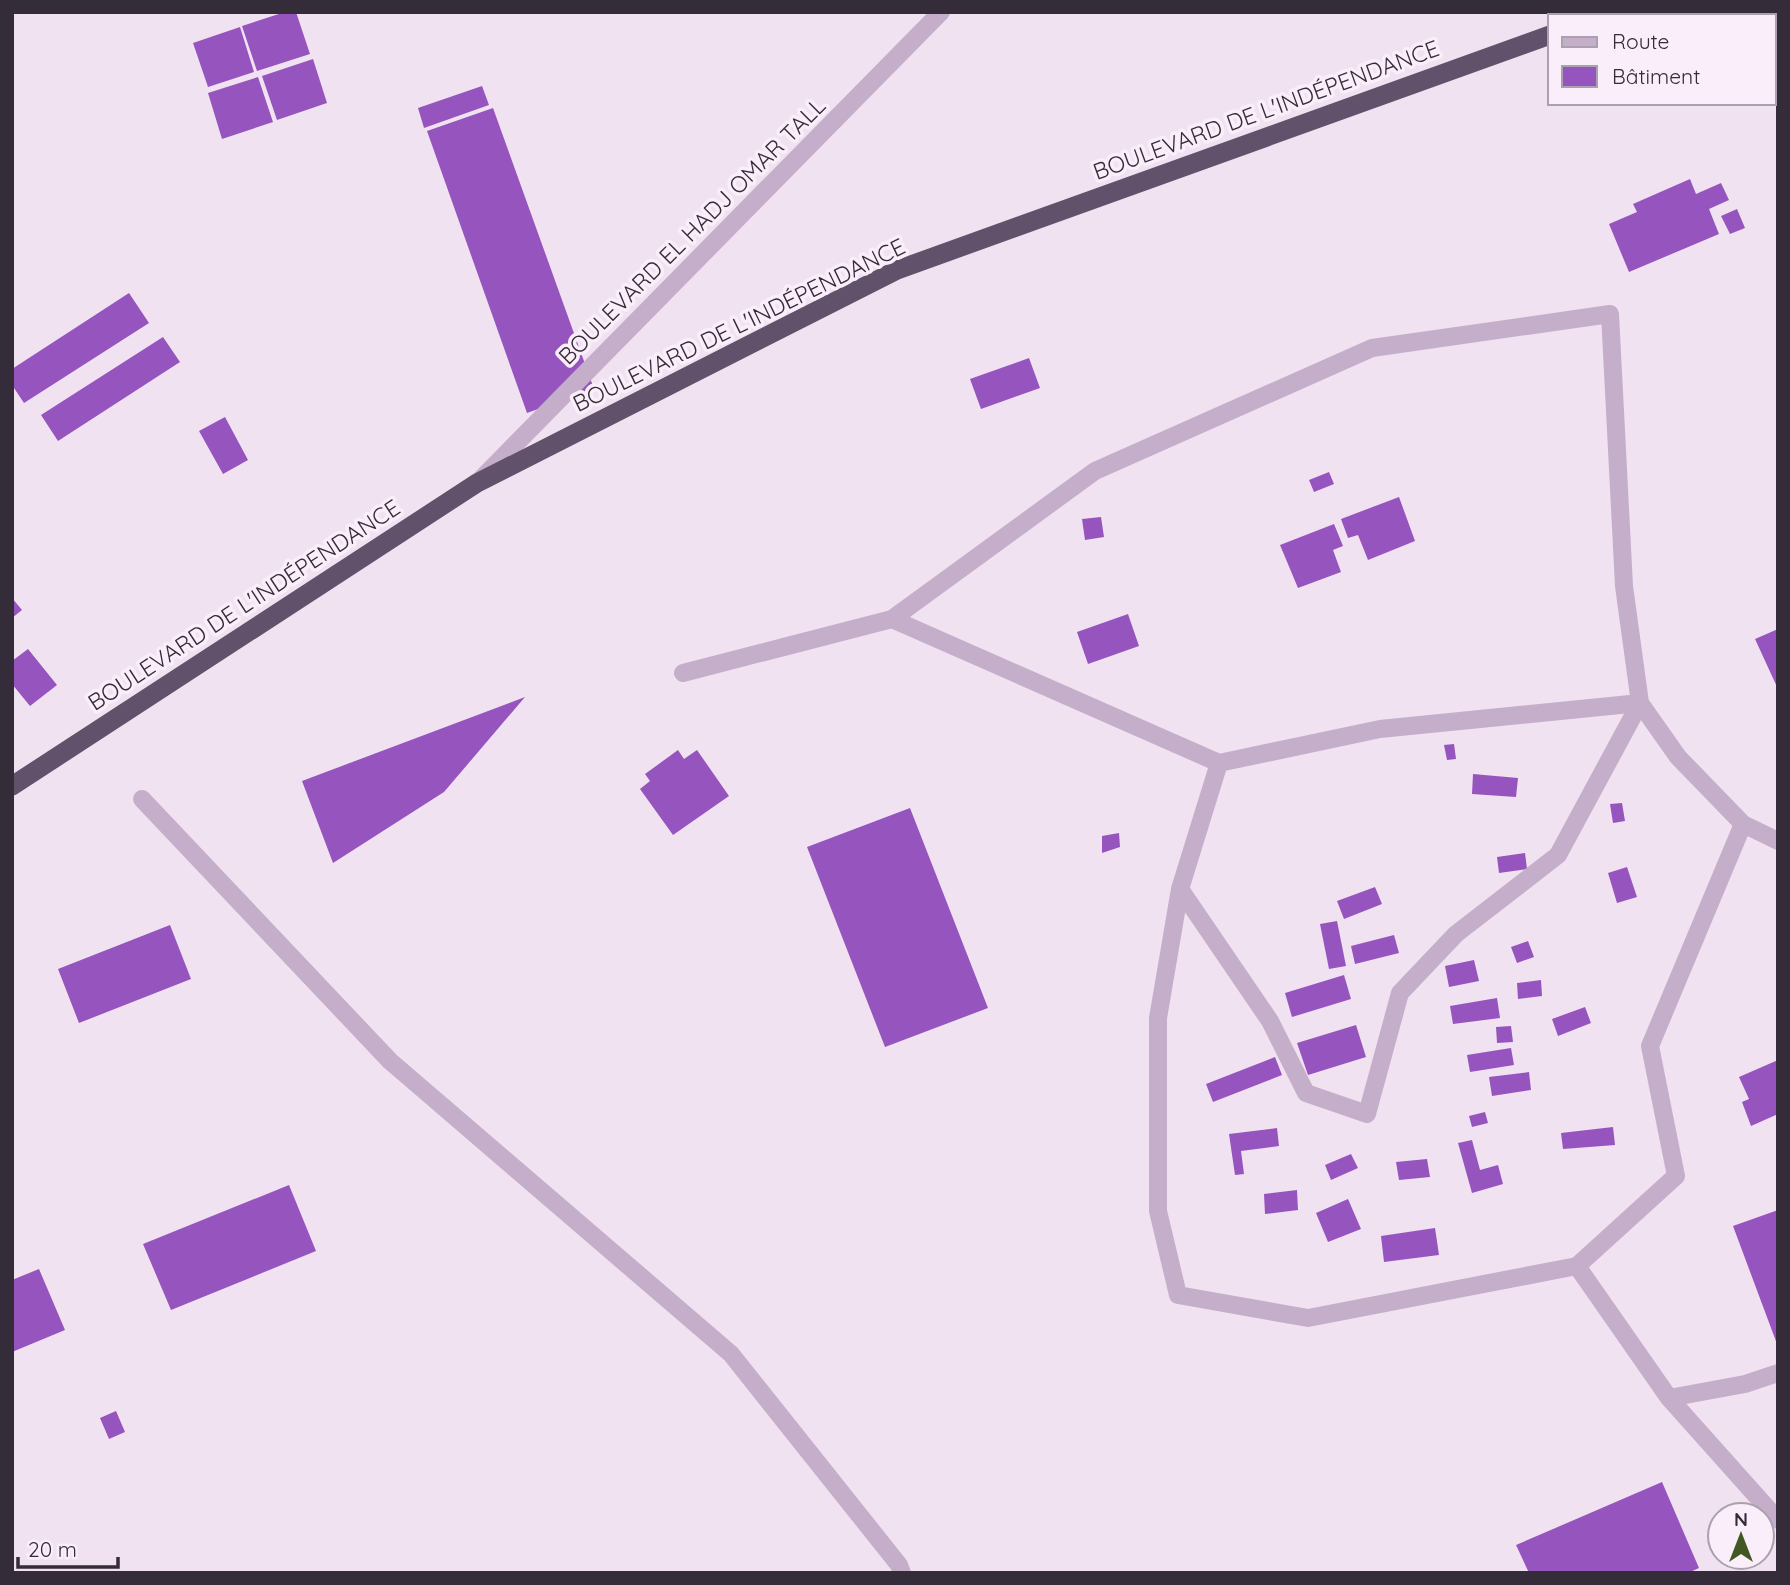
<svg xmlns="http://www.w3.org/2000/svg" width="1790" height="1585" font-family="Quicksand,sans-serif">
	<style>
		.building { fill: #9654be }
		.lines { fill: none; stroke-linecap: round; stroke-linejoin: round }
		.minor { stroke: #c5aeca; stroke-width: 18 }
		.tertiary { stroke: #c5aeca; stroke-width: 18 }
		.trunk { stroke: #62516a; stroke-width: 19 }
		.labels { text-anchor: middle; stroke-width: 7; stroke-linejoin: round; paint-order: stroke }
		.street-label { font-size: 23px; fill: #352c39; stroke: #f9eefa }
	</style>
	<rect width="100%" height="100%" fill="#f1e2f2"/>
	<path class="building" d="M 285,12 L 296,12 L 310,54 L 257,71 L 242,26 Z
		M 240,27 L 254,72 L 208,87 L 193,43 Z
		M 313,59 L 327,103 L 277,120 L 262,76 Z
		M 258,77 L 273,122 L 222,139 L 208,93 Z
		M 482,86 L 489,105 L 424,128 L 418,108 Z
		M 493,108 L 594,389 L 527,413 L 427,131 Z
		M 1690,179 L 1696,194 L 1721,183 L 1729,200 L 1709,209 L 1719,234 L 1629,272 L 1609,224 L 1637,212 L 1633,204 Z
		M 1737,209 L 1745,228 L 1730,234 L 1721,216 Z
		M 129,293 L 149,323 L 24,403 L 12,385 L 12,369 Z
		M 163,337 L 180,362 L 58,441 L 41,415 Z
		M 1029,358 L 1040,388 L 981,409 L 970,379 Z
		M 225,417 L 248,460 L 223,474 L 199,431 Z
		M 1329,472 L 1334,484 L 1314,492 L 1309,480 Z
		M 1399,497 L 1415,541 L 1368,560 L 1358,535 L 1348,538 L 1341,519 Z
		M 1101,517 L 1104,537 L 1085,540 L 1082,519 Z
		M 1334,524 L 1343,546 L 1333,550 L 1341,572 L 1298,588 L 1280,545 Z
		M 12,598 L 22,610 L 12,618 Z
		M 1128,614 L 1139,646 L 1088,664 L 1077,632 Z
		M 1778,629 L 1778,689 L 1755,639 Z
		M 28,649 L 57,685 L 30,706 L 12,684 L 12,661 Z
		M 525,697 L 444,792 L 333,863 L 302,781 Z
		M 1454,744 L 1456,759 L 1447,760 L 1444,745 Z
		M 678,750 L 684,759 L 697,750 L 729,796 L 673,835 L 640,789 L 650,781 L 645,774 Z
		M 1473,774 L 1518,778 L 1516,797 L 1472,794 Z
		M 1622,803 L 1625,821 L 1613,823 L 1610,804 Z
		M 910,808 L 988,1008 L 885,1047 L 807,847 Z
		M 1119,833 L 1120,847 L 1102,853 L 1102,836 Z
		M 1525,853 L 1527,869 L 1499,873 L 1497,857 Z
		M 1627,867 L 1637,897 L 1617,903 L 1608,873 Z
		M 1375,887 L 1382,904 L 1344,919 L 1337,901 Z
		M 1337,921 L 1346,966 L 1329,969 L 1320,924 Z
		M 170,925 L 191,979 L 79,1023 L 58,969 Z
		M 1394,935 L 1399,953 L 1355,964 L 1351,946 Z
		M 1528,941 L 1534,957 L 1517,963 L 1511,947 Z
		M 1474,960 L 1479,981 L 1449,987 L 1445,966 Z
		M 1344,975 L 1351,999 L 1292,1017 L 1285,993 Z
		M 1541,980 L 1542,996 L 1518,999 L 1517,983 Z
		M 1497,998 L 1500,1018 L 1453,1024 L 1450,1006 Z
		M 1585,1007 L 1591,1023 L 1558,1036 L 1552,1019 Z
		M 1356,1025 L 1366,1057 L 1308,1075 L 1297,1043 Z
		M 1511,1026 L 1513,1042 L 1497,1043 L 1496,1027 Z
		M 1511,1048 L 1514,1065 L 1470,1072 L 1467,1055 Z
		M 1275,1057 L 1282,1075 L 1213,1102 L 1206,1084 Z
		M 1778,1060 L 1778,1114 L 1751,1126 L 1742,1102 L 1749,1099 L 1739,1077 Z
		M 1529,1072 L 1531,1090 L 1492,1096 L 1489,1077 Z
		M 1485,1112 L 1488,1123 L 1472,1127 L 1469,1116 Z
		M 1613,1127 L 1615,1145 L 1563,1149 L 1561,1133 Z
		M 1277,1128 L 1279,1146 L 1241,1151 L 1244,1174 L 1235,1175 L 1229,1134 Z
		M 1472,1140 L 1480,1170 L 1498,1165 L 1503,1184 L 1472,1193 L 1458,1143 Z
		M 1351,1154 L 1358,1168 L 1331,1180 L 1325,1165 Z
		M 1427,1159 L 1430,1177 L 1399,1180 L 1396,1162 Z
		M 289,1185 L 316,1251 L 171,1310 L 143,1244 Z
		M 1297,1190 L 1298,1210 L 1265,1214 L 1264,1194 Z
		M 1348,1199 L 1361,1229 L 1328,1242 L 1316,1213 Z
		M 1778,1210 L 1778,1344 L 1777,1344 L 1733,1226 Z
		M 1435,1228 L 1439,1255 L 1384,1262 L 1381,1236 Z
		M 39,1269 L 65,1330 L 12,1352 L 12,1280 Z
		M 116,1411 L 125,1432 L 109,1439 L 100,1418 Z
		M 1662,1482 L 1699,1568 L 1688,1573 L 1529,1573 L 1516,1545 Z"/>
	<g class="lines">
		<path class="minor" d="M 892,619 L 1219,763
			M 683,673 L 892,619 L 1095,471 L 1372,348 L 1610,314 L 1624,586 L 1640,703 L 1678,757 L 1743,824 L 1778,841
			M 1640,703 L 1558,855 L 1456,934 L 1400,993 L 1367,1114 L 1306,1093 L 1270,1021 L 1180,889 L 1219,763 L 1380,729 Z
			M 142,799 L 390,1061 L 731,1354 L 899,1565 L 902,1573
			M 1743,824 L 1650,1046 L 1676,1176 L 1577,1266 L 1669,1398 L 1778,1520
			M 1180,889 L 1158,1018 L 1158,1211 L 1178,1295 L 1308,1318 L 1577,1266
			M 1669,1398 L 1745,1384 L 1778,1373"/>
		<path class="tertiary" d="M 482,478 L 941,12"/>
		<path class="trunk" d="M 1603,16 L 1613,12
			M 12,786 L 477,483 L 897,270 L 1550,35"/>
	</g>
	<g class="labels">
		<g class="street-label">
			<text transform="translate(1266 110) rotate(-20)" y="8">BOULEVARD DE L'INDÉPENDANCE</text>
			<text transform="translate(692 231) rotate(-45)" y="8">BOULEVARD EL HADJ OMAR TALL</text>
			<text transform="translate(739 325) rotate(-26)" y="8">BOULEVARD DE L'INDÉPENDANCE</text>
			<text transform="translate(244 605) rotate(-33)" y="8">BOULEVARD DE L'INDÉPENDANCE</text>
		</g>
	</g>
	<rect width="1790" height="1585" fill="none" stroke="#352c39" stroke-width="28"/>
	<rect x="1548" y="14" width="228" height="91" fill="#f9eefa" stroke="#aba0ad" stroke-width="2"/>
	<rect x="1562" y="37" width="35" height="10" fill="#c5aeca" stroke="#aba0ad" stroke-width="2"/>
	<text x="1612" y="49" font-size="21" fill="#352c39">Route</text>
	<rect x="1562" y="66" width="35" height="21" fill="#9654be" stroke="#aba0ad" stroke-width="2"/>
	<text x="1612" y="84" font-size="21" fill="#352c39">Bâtiment</text>
	<g transform="translate(1741 1536)"><circle r="33" fill="#f9eefa" stroke="#aba0ad" stroke-width="2"/>
	<path d="M0-5L12 26L0 18L-12 26Z" fill="#415824"/>
	<text y="-10" font-size="19" font-weight="bold" text-anchor="middle" fill="#352c39">N</text>
	</g>
	<path d="M18 1557v10h100v-10" fill="none" stroke="#352c39" stroke-width="3.5"/>
	<text x="28" y="1557" font-size="21" fill="#352c39" stroke="#f9eefa" stroke-width="5" paint-order="stroke">20 m</text>
</svg>
